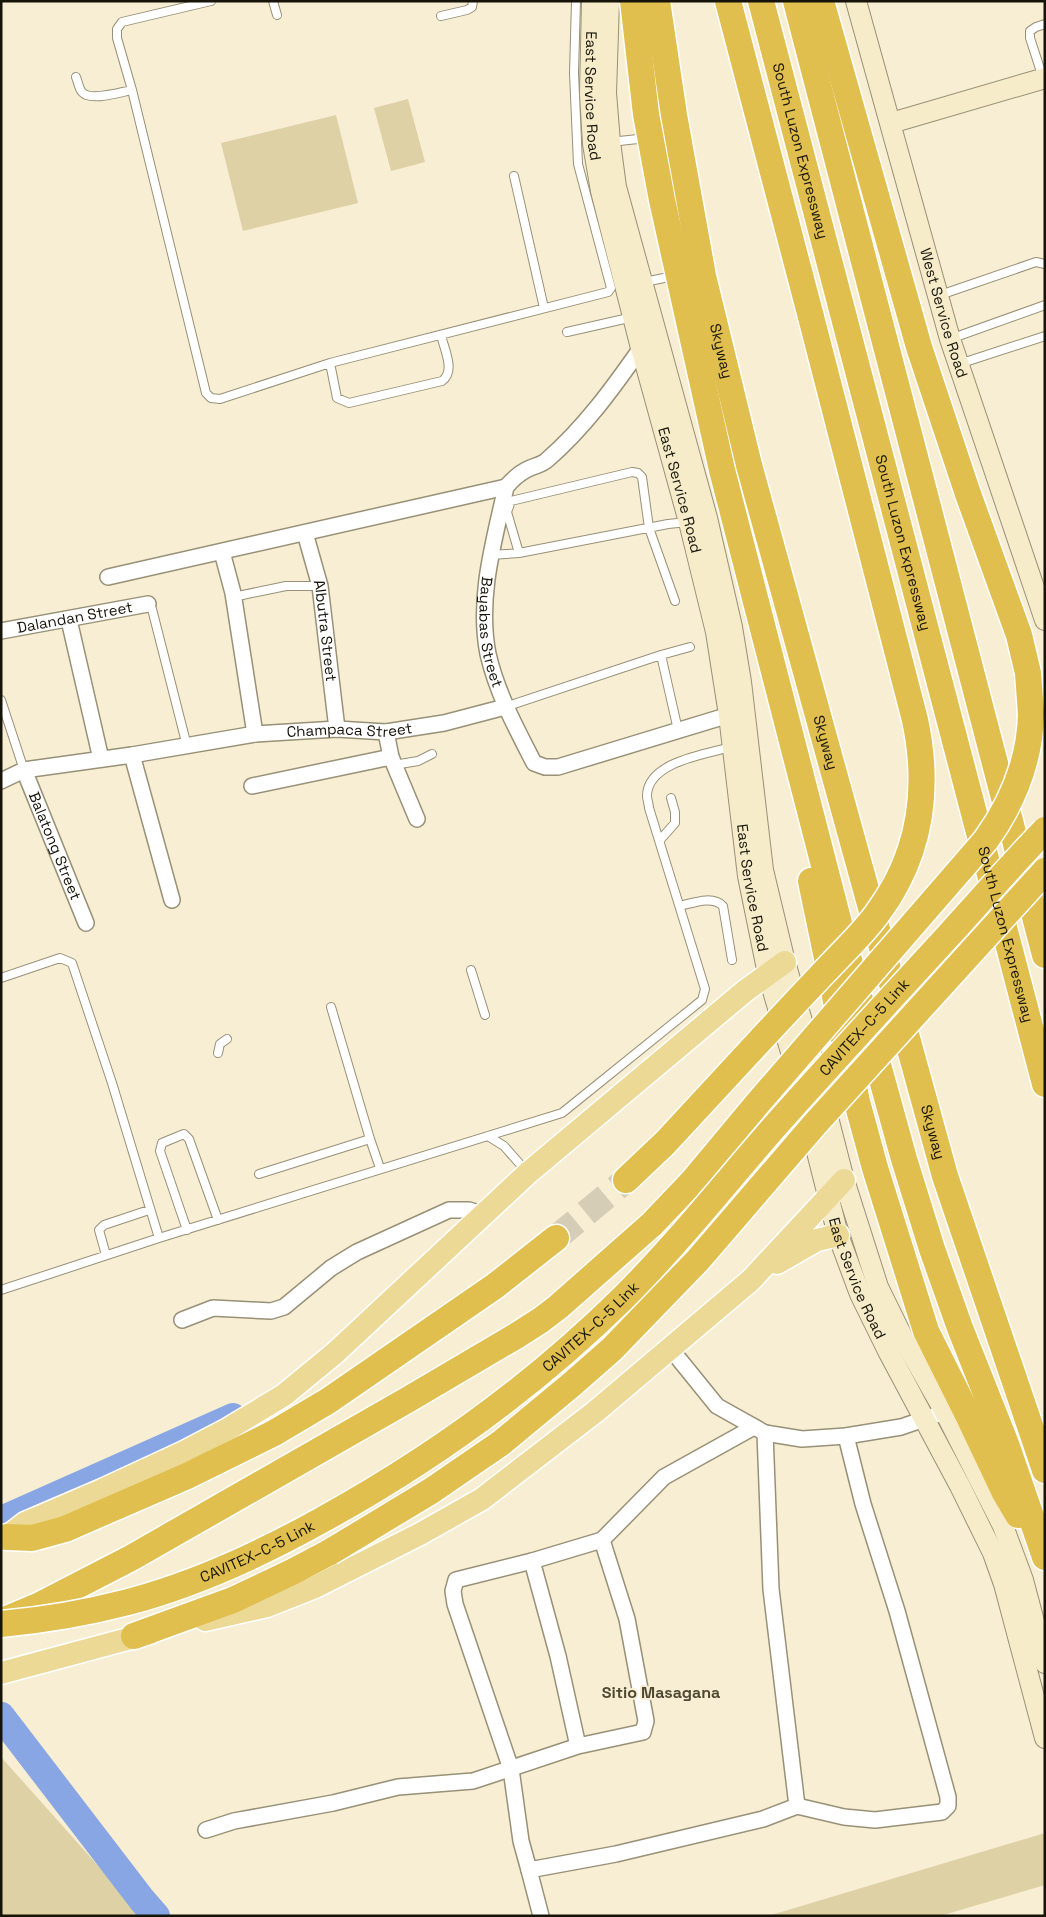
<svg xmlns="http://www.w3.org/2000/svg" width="1046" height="1917" font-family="'Space Grotesk',sans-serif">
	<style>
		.green { fill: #dfd1a6 }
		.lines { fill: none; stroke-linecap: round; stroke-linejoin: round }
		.river { stroke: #88a6e4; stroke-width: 28 }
		.highway-tunnel { stroke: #d5cdb5; stroke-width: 26; stroke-dasharray: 26 13; stroke-linecap: butt }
		.lane-casing { stroke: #989077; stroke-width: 10 }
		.street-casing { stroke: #989077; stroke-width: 18 }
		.secondary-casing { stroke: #989077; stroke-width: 22 }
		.primary-casing { stroke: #fff; stroke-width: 25 }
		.highway-casing { stroke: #fff; stroke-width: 29 }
		.lane { stroke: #fff; stroke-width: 8 }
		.street { stroke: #fff; stroke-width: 15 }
		.secondary { stroke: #f6ecca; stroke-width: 20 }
		.primary { stroke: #ecd995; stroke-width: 22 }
		.highway { stroke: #e0bf4e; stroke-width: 26 }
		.highway-bridge-casing { stroke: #fff; stroke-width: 29; stroke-linecap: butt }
		.highway-bridge { stroke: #e0bf4e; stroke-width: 26 }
		.labels { text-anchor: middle; stroke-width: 4; stroke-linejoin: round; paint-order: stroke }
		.street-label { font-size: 15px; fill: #161309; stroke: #f7eed3 }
		.neighbourhood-label { font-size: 16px; font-weight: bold; fill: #4f4831; stroke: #f7eed3 }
	</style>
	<rect width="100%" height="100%" fill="#f7eed3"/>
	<path class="green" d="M 408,99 L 425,162 L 391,171 L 374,108 Z
		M 336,115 L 358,203 L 243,231 L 221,143 Z
		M 1,1757 L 143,1916 L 1,1916 Z
		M 1045,1833 L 1045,1885 L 940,1916 L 768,1916 Z"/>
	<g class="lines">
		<path class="river" d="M 1,1520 L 233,1417
			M 1,1716 L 142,1900 L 156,1916"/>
		<path class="highway-tunnel" d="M 556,1238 L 626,1180"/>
		<defs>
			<path id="lane" d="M 211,1 L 122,22 L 117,29 L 117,38 L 132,90 L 206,393 L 211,398 L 220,399 L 330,363 L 608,292 L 611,288 L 578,164 L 574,73 L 576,1
				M 273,1 L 277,15
				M 441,16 L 467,10 L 472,7 L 473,1
				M 76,77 C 78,82 79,89 82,92 C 90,102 121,92 132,90
				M 1043,78 L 1030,38 L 1030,31 L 1036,27 L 1045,24
				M 610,142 L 638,139
				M 514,176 L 544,308
				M 644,282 L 674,276
				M 940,295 L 1036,262 L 1045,264
				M 567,332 L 633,317
				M 950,339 L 1045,305
				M 330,363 L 337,398 L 349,403 L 442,381 C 456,371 444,349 441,335
				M 959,364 L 1045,336
				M 519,553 L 507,512 L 511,501 L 632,472 L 638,473 L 642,477 L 649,528 L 675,601
				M 491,555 L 519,553 L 668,524 L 688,522
				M 233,597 L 286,586 L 320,586
				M 148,604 L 152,609 L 187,746
				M 661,655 L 678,730
				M 1,700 L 24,770
				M 505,707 L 661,655 L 690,647
				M 394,765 L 418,761 L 432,754
				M 660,840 L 675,823 L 675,812 L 671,798
				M 680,906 C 693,903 712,895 723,906 L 732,960
				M 471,970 L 485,1015
				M 1,978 L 60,958 L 72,963 L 112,1083 L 159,1238
				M 218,1053 L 220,1044 L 227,1039
				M 488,1136 L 504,1146 L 526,1171
				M 370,1139 L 380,1168
				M 259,1174 L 370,1139 L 331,1007
				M 187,1230 L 160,1151 L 162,1143 L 184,1134 L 189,1139 L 218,1220
				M 106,1255 L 99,1230 L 104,1225 L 149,1210
				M 1,1290 L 159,1238 L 562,1113 L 702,1000 L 705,989 L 649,808 C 649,804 647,800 647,796 C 647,762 706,754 731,747"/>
			<g id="street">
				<path id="s1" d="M 641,348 C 613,388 584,428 547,460 C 542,465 533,466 526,470 C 518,474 512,480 506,487 C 494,541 477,598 488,654 C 497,693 516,728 534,763 L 545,767 L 558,767 L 729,715"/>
				<path id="s2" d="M 305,533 L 320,586 L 337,729"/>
				<path d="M 222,552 L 233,593 L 255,734"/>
				<path d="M 108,577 L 506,487"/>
				<path d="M 69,620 L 101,759"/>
				<path id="s3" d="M 1,631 L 148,604"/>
				<path d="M 386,732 L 391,757 L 417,819"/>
				<path d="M 132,755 L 172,900"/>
				<path id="s4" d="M 24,770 L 86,923"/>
				<path id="s5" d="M 1,781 L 24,770 L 132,755 L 255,734 L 337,729 L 386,732 L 444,723 L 505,707"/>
				<path d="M 252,786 L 391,757"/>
				<path d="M 182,1320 L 213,1308 L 271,1311 L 284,1307 L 331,1268 L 357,1252 L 449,1210 L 469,1210 L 482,1214"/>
				<path d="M 670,1348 L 717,1406 L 765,1433 L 802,1439 L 846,1436 L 901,1427 L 945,1412"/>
				<path d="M 765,1433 L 771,1589 L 797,1806"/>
				<path d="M 602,1540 L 664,1477 L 754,1427"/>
				<path d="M 532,1561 L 456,1580 L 453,1591 L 455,1604 L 511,1769 L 521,1841 L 529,1870 L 616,1854 L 763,1819 L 797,1806 L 844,1817 L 875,1820 L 942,1812 L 948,1806 L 948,1797 L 897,1611 L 863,1504 L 846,1436"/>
				<path d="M 206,1830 L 234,1821 L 333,1803 L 398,1787 L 473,1781 L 578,1746 L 643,1732 L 646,1721 L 627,1619 L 602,1540 L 532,1561 L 558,1656 L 578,1746"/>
				<path d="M 529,1870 L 541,1916"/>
			</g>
			<g id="secondary">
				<path id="s6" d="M 592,1 L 590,94 L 593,144 L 601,191 L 641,348 L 689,522 L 716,632 L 729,715 L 748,876 L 768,974 L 796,1069 L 838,1235 L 860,1294 L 888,1351 L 960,1486 L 993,1553 L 1004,1584 L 1045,1738"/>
				<path d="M 609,1 L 606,93 L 610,142 L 616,187 L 707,518 L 732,627 L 741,682 L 763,870 L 785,962 L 814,1063 L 844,1180 L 878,1287 L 903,1338 L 945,1412 L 1003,1526 L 1023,1580 L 1045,1663"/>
				<path id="s7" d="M 856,1 L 950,339 L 1045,620"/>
				<path d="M 891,123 L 1045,78"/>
			</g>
			<path id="primary" d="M 777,1263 L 817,1240 L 838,1235
				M 1,1539 L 7,1537 L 25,1523 L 102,1490 L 184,1452 L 228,1429 L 284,1395 L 335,1353 L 528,1173 L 745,991 L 785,962
				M 205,1620 L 267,1606 L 315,1587 L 420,1534 L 482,1499 L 595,1412 L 751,1280 L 844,1180
				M 1,1673 L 150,1633"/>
			<g id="highway">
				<path d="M 728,1 L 811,317"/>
				<path id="s8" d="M 761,1 L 1045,1084"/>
				<path d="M 796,1 L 1045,955"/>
				<path d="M 821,1 L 919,347 L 968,494 L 1019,635 L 1028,673 L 1031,714"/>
				<path id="s9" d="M 749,465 L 945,1176 L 1045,1470"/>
				<path d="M 722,470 L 841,931 L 904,1159 L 932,1249 L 960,1328 L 1006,1444 L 1045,1557"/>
				<path d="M 811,881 L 857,1102 L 875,1168 L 926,1331 L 968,1415 L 1005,1493 L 1018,1515"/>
				<path d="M 626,1180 L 665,1143 L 753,1048"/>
				<path d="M 7,1537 L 32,1538 L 65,1529 L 187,1476 L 274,1433 L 328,1401 L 495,1286 L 556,1238"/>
				<path d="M 2,1621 L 38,1606 L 131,1558 L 409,1399 L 516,1336 L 541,1320 L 558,1307 L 652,1224 L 692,1182 L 757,1104"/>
				<path d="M 134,1636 L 233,1600 L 292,1572 L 330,1552"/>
			</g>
		</defs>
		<use href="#lane" class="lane-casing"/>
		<use href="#street" class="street-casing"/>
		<use href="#secondary" class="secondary-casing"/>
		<use href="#primary" class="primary-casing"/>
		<use href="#highway" class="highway-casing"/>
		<use href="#lane" class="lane"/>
		<use href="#street" class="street"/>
		<use href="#secondary" class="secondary"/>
		<use href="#primary" class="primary"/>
		<use href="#highway" class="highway"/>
		<defs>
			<g id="highway-bridge">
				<path d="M 633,1 L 646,114 L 662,200 L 722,470"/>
				<path id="s10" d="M 657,1 L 674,115 L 703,276 L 749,465"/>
				<path d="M 753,1048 C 779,1020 805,992 831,965 C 847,948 864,932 877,914 C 921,855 930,790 915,720 L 811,317"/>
				<path d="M 757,1104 L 986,840 C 1013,802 1030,761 1031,714"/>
				<path d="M 330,1552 L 431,1491 L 501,1443 L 571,1385 L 612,1349 L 698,1260 L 815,1124 L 1045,871"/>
				<path id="s11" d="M 1,1624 C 44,1620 86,1613 128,1602 C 196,1584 259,1555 320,1521 C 431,1460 534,1386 624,1297 C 678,1243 726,1182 776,1125 C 833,1061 891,998 949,935 C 981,900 1012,864 1045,830"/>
			</g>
		</defs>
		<use href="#highway-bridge" class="highway-bridge-casing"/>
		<use href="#highway-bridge" class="highway-bridge"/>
	</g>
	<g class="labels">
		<g class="street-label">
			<text dy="5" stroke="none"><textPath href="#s6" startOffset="95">East Service Road</textPath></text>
			<text dy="5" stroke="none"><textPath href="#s8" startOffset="155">South Luzon Expressway</textPath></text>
			<text dy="5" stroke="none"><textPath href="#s7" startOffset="324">West Service Road</textPath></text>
			<text dy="5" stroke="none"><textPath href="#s10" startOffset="356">Skyway</textPath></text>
			<text dy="5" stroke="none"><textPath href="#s6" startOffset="500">East Service Road</textPath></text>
			<text dy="5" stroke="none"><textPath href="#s8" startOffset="560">South Luzon Expressway</textPath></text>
			<text dy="5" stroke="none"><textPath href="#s3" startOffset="75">Dalandan Street</textPath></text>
			<text dy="5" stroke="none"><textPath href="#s2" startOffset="100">Albutra Street</textPath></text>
			<text dy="5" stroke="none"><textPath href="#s1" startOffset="344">Bayabas Street</textPath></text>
			<text dy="5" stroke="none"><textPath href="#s5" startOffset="354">Champaca Street</textPath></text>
			<text dy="5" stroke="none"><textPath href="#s9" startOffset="288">Skyway</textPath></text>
			<text dy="5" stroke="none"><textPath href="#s4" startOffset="82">Balatong Street</textPath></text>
			<text dy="5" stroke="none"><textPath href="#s6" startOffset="905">East Service Road</textPath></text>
			<text dy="5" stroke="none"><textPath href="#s8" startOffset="965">South Luzon Expressway</textPath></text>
			<text dy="5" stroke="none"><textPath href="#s11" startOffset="1078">CAVITEX–C-5 Link</textPath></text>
			<text dy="5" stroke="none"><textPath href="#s9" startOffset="692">Skyway</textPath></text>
			<text dy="5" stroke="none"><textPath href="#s6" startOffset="1310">East Service Road</textPath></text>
			<text dy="5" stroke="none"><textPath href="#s11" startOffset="672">CAVITEX–C-5 Link</textPath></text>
			<text dy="5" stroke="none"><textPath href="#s11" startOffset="268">CAVITEX–C-5 Link</textPath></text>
		</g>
		<g class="neighbourhood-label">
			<text x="661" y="1698">Sitio Masagana</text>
		</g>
	</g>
	<rect width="1046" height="1917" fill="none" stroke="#161309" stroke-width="5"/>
</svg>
